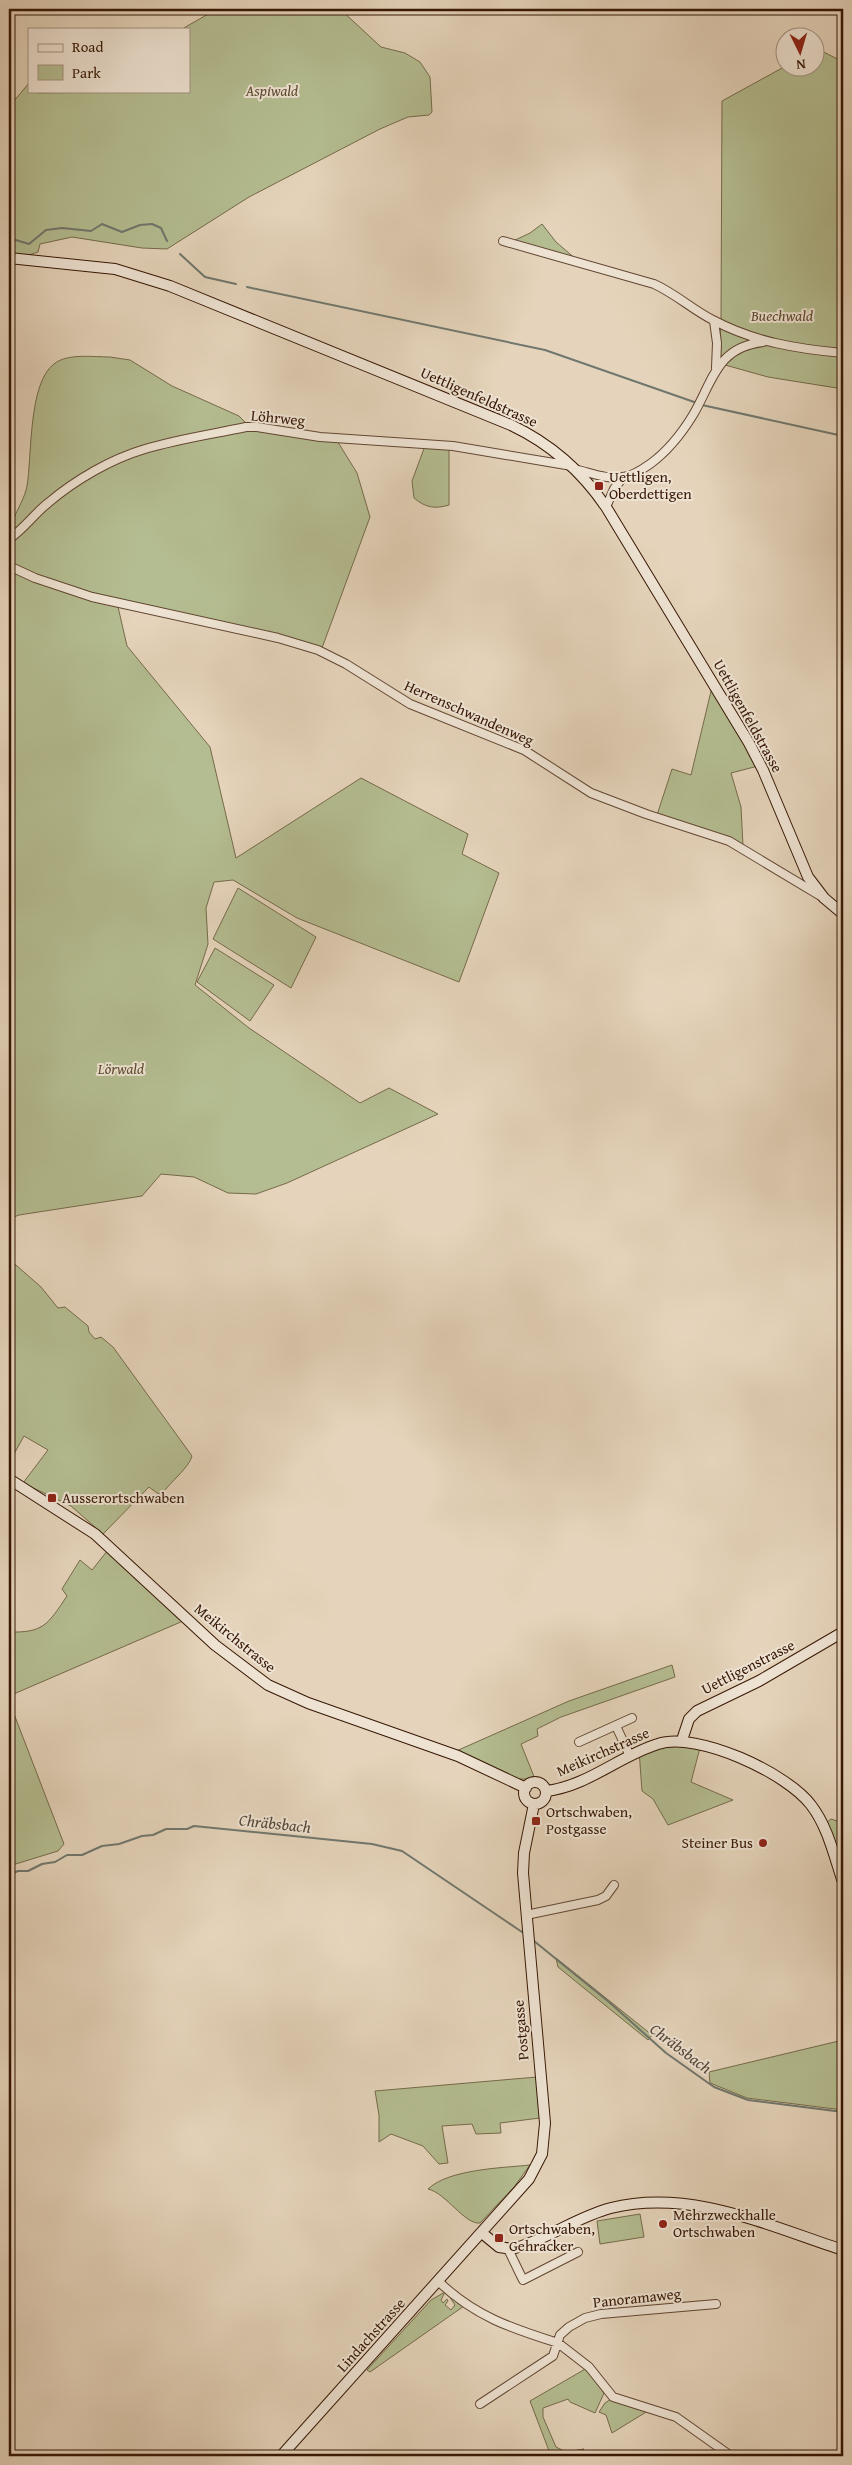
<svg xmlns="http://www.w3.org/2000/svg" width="852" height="2465" font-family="'Gentium Book Plus',serif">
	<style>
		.green { fill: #b4bd91; stroke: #766a4a }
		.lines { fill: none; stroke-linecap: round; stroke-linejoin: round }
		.stream { stroke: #70776e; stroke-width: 2 }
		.minor-casing { stroke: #624632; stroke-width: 10 }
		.secondary-casing { stroke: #371704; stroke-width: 12 }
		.minor { stroke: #eee3d3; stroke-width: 8 }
		.secondary { stroke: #eee3d3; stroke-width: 10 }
		.poi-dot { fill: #8f2418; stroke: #eee3d3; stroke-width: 2 }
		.labels { text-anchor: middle; stroke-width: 4; stroke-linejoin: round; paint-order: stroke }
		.park-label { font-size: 15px; font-style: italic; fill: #5c492e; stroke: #eee3d3 }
		.street-label { font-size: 15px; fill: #371704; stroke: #eee3d3 }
		.poi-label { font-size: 15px; fill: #371704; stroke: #eee3d3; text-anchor: start }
		.water-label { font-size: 16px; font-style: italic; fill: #544739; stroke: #eee3d3 }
	</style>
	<rect width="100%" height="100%" fill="#e5d4bb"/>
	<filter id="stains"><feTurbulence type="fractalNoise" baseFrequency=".004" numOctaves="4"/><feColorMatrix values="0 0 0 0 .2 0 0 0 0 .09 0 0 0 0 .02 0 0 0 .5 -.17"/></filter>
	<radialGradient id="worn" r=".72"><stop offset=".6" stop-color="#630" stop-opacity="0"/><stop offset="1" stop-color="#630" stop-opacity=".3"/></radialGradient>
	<path class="green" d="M 217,9 L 340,9 L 381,47 L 405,53 L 420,62 L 430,77 L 432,112 L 429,115 L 408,117 L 380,129 L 249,197 L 167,249 L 142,248 L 72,237 L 40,244 L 38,252 L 23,257 L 9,255 L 9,99 L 14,101 L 29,83 L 29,91 L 39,93 L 189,91 L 189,29 L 182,29 Z
		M 818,49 L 843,62 L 843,389 L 768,377 L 718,363 L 721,322 L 722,101 L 784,67 L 814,68 L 815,51 Z
		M 542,224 L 556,242 L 577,260 L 511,242 L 530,233 Z
		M 110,357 L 130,360 L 172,386 L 239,416 L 248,425 L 336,439 L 357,473 L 370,517 L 322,648 L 116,598 L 127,646 L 210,747 L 236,858 L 361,778 L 468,834 L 462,854 L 499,873 L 459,982 L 297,918 L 233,880 L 214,882 L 206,908 L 208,944 L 195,985 L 249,1028 L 360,1103 L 389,1088 L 438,1114 L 287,1183 L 256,1194 L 228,1193 L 194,1177 L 161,1174 L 142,1196 L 19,1215 L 9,1219 L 9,521 L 14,518 C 18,508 25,497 27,486 C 32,458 28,383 54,364 C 67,353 94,357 110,357 Z
		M 425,446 L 449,448 L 449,505 C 435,509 426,508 414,498 L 412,481 Z
		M 712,687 L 758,766 L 731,773 L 741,807 L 743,846 L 657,815 L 672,769 L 691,775 Z
		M 238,888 L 316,937 L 291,988 L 213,939 Z
		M 215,948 L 274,985 L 250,1021 L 197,982 Z
		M 9,1259 L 41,1287 L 58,1308 L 65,1307 L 88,1326 L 89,1332 L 95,1339 L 101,1337 L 113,1347 L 192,1456 C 189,1468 170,1482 162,1494 L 157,1493 L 149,1487 L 103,1534 L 71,1506 L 23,1483 L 48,1450 L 24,1436 L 9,1463 Z
		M 108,1550 L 183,1621 L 9,1696 L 9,1632 C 44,1633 48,1624 67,1596 L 62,1589 L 80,1560 L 92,1570 Z
		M 672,1665 L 675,1677 L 561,1717 L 537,1729 L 538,1736 L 521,1744 L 535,1779 L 519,1779 L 454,1752 L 569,1701 Z
		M 9,1701 L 64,1844 L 58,1851 L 9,1866 Z
		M 701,1744 L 691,1782 L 733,1800 L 668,1825 L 653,1799 L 642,1791 L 639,1750 Z
		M 831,1819 L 843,1823 L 843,1872 L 826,1823 Z
		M 556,1958 L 652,2035 L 648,2040 L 558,1967 Z
		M 843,2040 L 843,2110 L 747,2098 L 710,2083 L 709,2072 Z
		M 537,2077 L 540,2118 L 500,2123 L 501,2133 L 476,2134 L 472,2124 L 442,2126 L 448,2163 L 439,2164 L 423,2146 L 391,2134 L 379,2142 L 379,2115 L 375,2091 Z
		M 530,2165 L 514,2187 L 480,2223 C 465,2225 446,2193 428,2189 C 449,2169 502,2168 530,2165 Z
		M 640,2214 L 644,2237 L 600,2244 L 597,2221 Z
		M 445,2292 L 441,2300 L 443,2303 L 447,2299 L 448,2301 L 445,2305 L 451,2310 L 455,2305 L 449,2296 L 464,2306 L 370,2372 L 367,2370 L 431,2300 Z
		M 587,2368 L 604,2393 L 595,2413 L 570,2402 L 568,2399 L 543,2408 L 543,2417 L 556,2447 L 566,2452 L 584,2449 L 572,2456 L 551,2456 L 530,2401 Z
		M 611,2399 L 651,2409 L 612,2433 L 606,2415 L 599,2412 L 605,2403 Z"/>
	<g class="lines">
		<path class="stream" d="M 9,238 L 29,244 L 46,230 L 62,228 L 91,231 L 102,224 L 122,232 L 140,225 L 152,224 L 161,228 L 167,241
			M 180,254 L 205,277 L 236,284
			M 247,287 L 545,350 L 697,403
			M 702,405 L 843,436
			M 9,1875 L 18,1871 L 28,1871 L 42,1864 L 55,1862 L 67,1855 L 82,1855 L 102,1846 L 119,1844 L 142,1836 L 153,1835 L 166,1829 L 187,1829 L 194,1826 L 372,1844 L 402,1851 L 522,1932
			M 534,1941 L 609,2002 L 666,2053 L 714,2087 L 748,2100 L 843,2112"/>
		<defs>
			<path id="minor" d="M 503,241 L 654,284 C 676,294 693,310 713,320 C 754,342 798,349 843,353
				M 714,321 L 717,343 L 716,368
				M 578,470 C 591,473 609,480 623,477 C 632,476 643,469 650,464 C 668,451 682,433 693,415 C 713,381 717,347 763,342
				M 606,507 L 614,489 L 623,477
				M 9,539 C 24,529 34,514 48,503 C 75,480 111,459 145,449 C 178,439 213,434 246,427 L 257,427 L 320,437 L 453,446 L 572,466
				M 9,566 L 35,578 L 92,597 L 278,638 L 318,650 L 346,664 L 410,704 L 524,750 L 591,793 L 646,814 L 729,841 L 824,898
				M 616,1726 L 630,1756
				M 579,1742 L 632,1718
				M 526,1915 L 598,1900 L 606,1896 L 614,1885
				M 508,2249 L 523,2280 L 578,2252
				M 439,2282 C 475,2316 510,2328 558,2343 L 589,2367 L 613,2397 L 676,2417 L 731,2456
				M 480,2404 L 553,2356 L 560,2335 L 569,2327 L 585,2318 L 601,2314 L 716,2304"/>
			<path id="secondary" d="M 9,258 L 115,269 L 170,286 L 511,425 C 551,444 581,470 606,507 L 749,743 L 763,770 L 808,877 L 824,898 L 843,914
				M 9,1479 L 95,1534 L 215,1645 L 268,1685 L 308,1703 L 458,1756 L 526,1788
				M 682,1740 L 689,1719 L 697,1711 L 759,1681 L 843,1632
				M524 1793a11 11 0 1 1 22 0a11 11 0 1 1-22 0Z
				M 546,1791 C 588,1786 619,1756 658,1744 C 697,1731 787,1773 811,1805 C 828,1827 834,1856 843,1882
				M 482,2233 L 499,2247 L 512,2249 C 547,2240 576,2217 611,2208 C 690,2188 769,2226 843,2250
				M 281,2456 L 529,2179 L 542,2154 L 545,2123 L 523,1873 L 524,1853 L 534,1804"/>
		</defs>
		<use href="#minor" class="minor-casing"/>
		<use href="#secondary" class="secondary-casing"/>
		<use href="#minor" class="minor"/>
		<use href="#secondary" class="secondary"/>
	</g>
	<g class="poi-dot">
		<rect x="594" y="481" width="10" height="10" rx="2.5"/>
		<rect x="47" y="1493" width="10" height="10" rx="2.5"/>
		<rect x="531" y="1816" width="10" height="10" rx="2.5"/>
		<circle cx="763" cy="1843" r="5"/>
		<circle cx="663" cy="2224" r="5"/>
		<rect x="494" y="2233" width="10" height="10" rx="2.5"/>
	</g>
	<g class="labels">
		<g class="park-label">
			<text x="272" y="96">Aspiwald</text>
			<text x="782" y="321">Buechwald</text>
			<text x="121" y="1074">Lörwald</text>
		</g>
		<g class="street-label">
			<text transform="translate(479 397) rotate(24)" y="5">Uettligenfeldstrasse</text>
			<text transform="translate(278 418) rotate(6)" y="5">Löhrweg</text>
			<text transform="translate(469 713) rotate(24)" y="5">Herrenschwandenweg</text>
			<text transform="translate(748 716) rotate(61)" y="5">Uettligenfeldstrasse</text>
			<text transform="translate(235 1638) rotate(39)" y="5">Meikirchstrasse</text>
			<text transform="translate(748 1667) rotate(-27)" y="5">Uettligenstrasse</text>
			<text transform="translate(603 1752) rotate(-24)" y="5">Meikirchstrasse</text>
			<text transform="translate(521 2030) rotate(-95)" y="5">Postgasse</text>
			<text transform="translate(637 2298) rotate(-6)" y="5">Panoramaweg</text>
			<text transform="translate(371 2335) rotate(-48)" y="5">Lindachstrasse</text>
		</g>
		<g class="poi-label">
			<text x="609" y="482">Uettligen,<tspan x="609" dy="17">Oberdettigen</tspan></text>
			<text x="62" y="1503">Ausserortschwaben</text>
			<text x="546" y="1817">Ortschwaben,<tspan x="546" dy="17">Postgasse</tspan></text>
			<text x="753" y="1848" text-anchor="end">Steiner Bus</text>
			<text x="673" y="2220">Mehrzweckhalle<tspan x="673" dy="17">Ortschwaben</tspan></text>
			<text x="509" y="2234">Ortschwaben,<tspan x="509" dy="17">Gehracker</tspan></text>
		</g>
		<g class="water-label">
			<text transform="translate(275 1823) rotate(6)" y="6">Chräbsbach</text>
			<text transform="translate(681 2048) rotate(37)" y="6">Chräbsbach</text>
		</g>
	</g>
	<rect width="852" height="2465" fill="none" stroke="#e5d4bb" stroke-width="30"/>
	<rect x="10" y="10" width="832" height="2445" fill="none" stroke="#371704" stroke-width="2.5"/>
	<rect x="15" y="15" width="822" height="2435" fill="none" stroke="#371704"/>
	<rect x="28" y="28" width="162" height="65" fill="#eee3d3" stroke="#a59180"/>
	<rect x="38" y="44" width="25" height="8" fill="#eee3d3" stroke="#a59180"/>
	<text x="72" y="52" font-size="15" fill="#371704">Road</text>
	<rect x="38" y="65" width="25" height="15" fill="#b4bd91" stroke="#a59180"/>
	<text x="72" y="78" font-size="15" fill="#371704">Park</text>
	<g transform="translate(800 52) rotate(175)"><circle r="24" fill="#eee3d3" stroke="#a59180"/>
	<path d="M0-4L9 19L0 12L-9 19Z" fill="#8f2418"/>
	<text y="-8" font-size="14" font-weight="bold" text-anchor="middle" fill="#371704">N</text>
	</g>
	<rect width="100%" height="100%" filter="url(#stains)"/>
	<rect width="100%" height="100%" fill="url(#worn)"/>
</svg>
